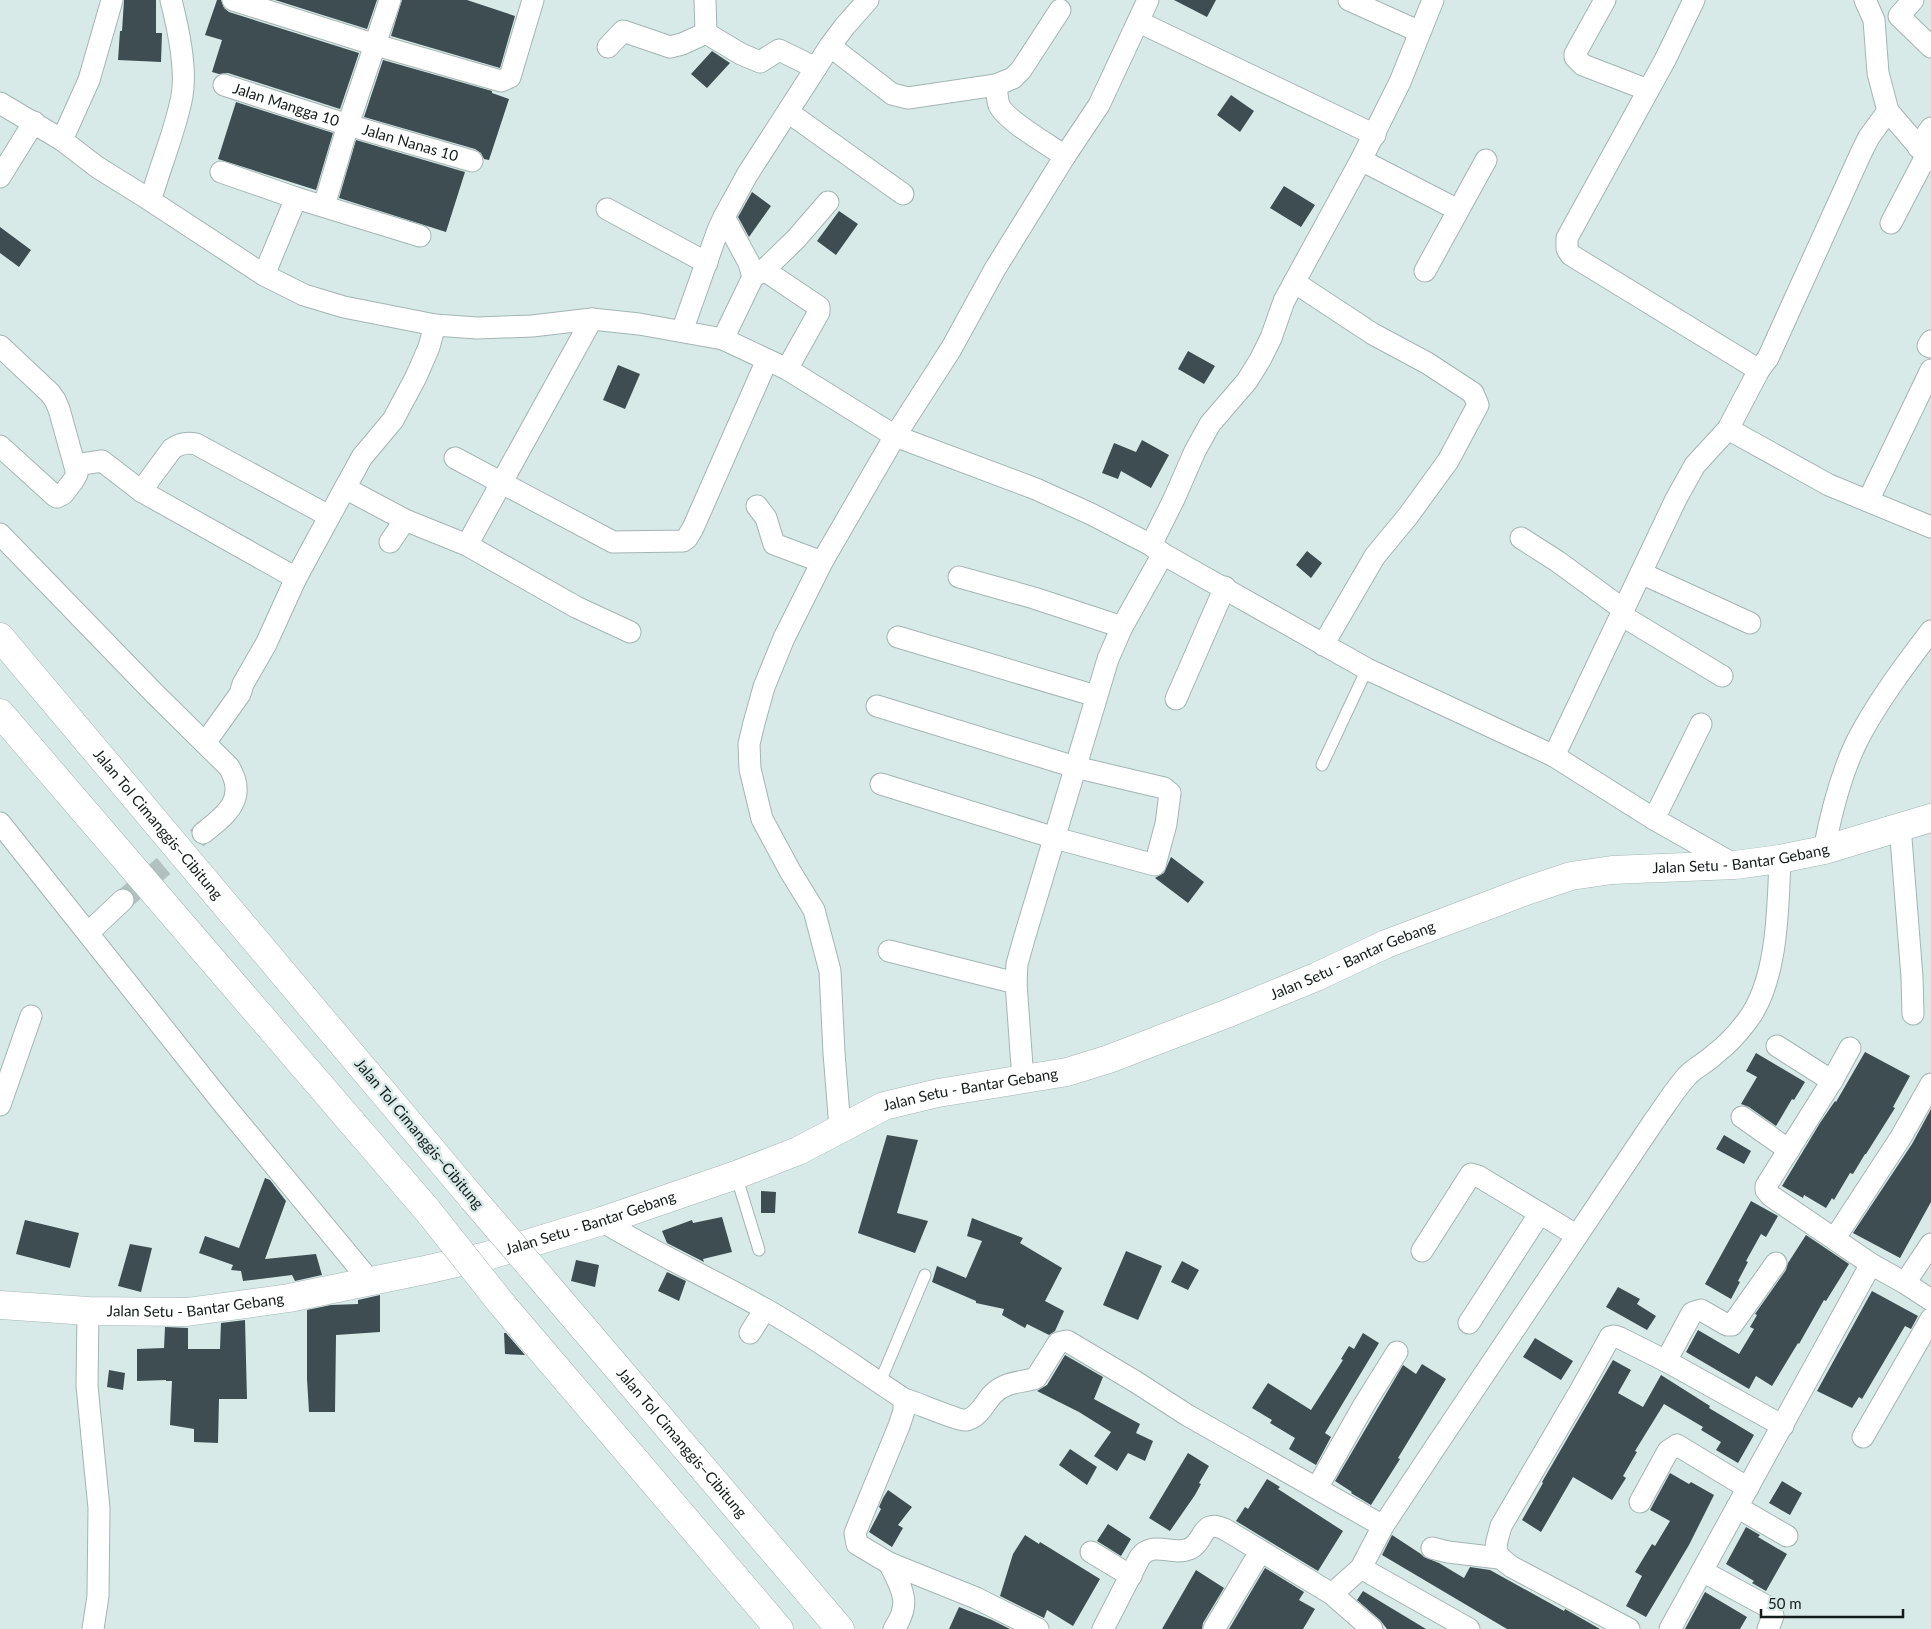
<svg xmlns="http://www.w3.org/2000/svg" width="1931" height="1629" font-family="Lato,sans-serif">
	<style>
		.building { fill: #3e4d52 }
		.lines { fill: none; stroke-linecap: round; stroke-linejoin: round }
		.street-tunnel { stroke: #b0c1bf; stroke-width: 21; stroke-dasharray: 21 11; stroke-linecap: butt }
		.lane-casing { stroke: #a3b5b3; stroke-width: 13 }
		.street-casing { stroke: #a3b5b3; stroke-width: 23 }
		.secondary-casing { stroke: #a3b5b3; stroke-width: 29 }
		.highway-casing { stroke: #a3b5b3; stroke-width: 29 }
		.lane { stroke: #fff; stroke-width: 11 }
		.street { stroke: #fff; stroke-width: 21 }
		.secondary { stroke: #fff; stroke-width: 28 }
		.highway { stroke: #fff; stroke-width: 28 }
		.highway-bridge-casing { stroke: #a3b5b3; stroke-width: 29; stroke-linecap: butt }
		.highway-bridge { stroke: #fff; stroke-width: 28 }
		.labels { text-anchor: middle; stroke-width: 5; stroke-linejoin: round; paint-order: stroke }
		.street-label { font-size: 15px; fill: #141b1a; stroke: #d7eae8 }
	</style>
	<rect width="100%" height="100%" fill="#d7eae8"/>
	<path class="building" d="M 124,0 L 156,0 L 156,33 L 162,33 L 161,62 L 118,60 L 120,31 L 122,31 Z
		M 217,0 L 221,0 L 224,8 L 229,12 L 359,53 L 340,109 L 228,73 L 219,74 L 212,72 L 222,40 L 205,35 Z
		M 275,0 L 377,0 L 367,29 Z
		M 402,0 L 467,0 L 515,16 L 500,68 L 391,36 Z
		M 1174,0 L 1216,0 L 1207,17 Z
		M 712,51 L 730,63 L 707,88 L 691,74 Z
		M 383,60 L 492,91 L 492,93 L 509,99 L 489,160 L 484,159 L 481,153 L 475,149 L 364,117 Z
		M 1231,95 L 1254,111 L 1240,132 L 1217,115 Z
		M 236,102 L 333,133 L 316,190 L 218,159 Z
		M 356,140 L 465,172 L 446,232 L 339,198 Z
		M 1284,186 L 1315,205 L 1301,227 L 1270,208 Z
		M 752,192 L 771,206 L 749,237 L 738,217 Z
		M 839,211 L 858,224 L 836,255 L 817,241 Z
		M 0,227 L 31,250 L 19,267 L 0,253 Z
		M 1188,351 L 1215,366 L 1204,384 L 1178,369 Z
		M 618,365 L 640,374 L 625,409 L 603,400 Z
		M 1142,440 L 1169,455 L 1151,488 L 1121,471 L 1118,479 L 1102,473 L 1114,443 L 1136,452 Z
		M 1307,551 L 1322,563 L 1311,578 L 1296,565 Z
		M 1171,857 L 1204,882 L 1188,903 L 1155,878 L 1164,873 Z
		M 1865,1052 L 1910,1076 L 1893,1107 L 1895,1108 L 1866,1154 L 1865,1154 L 1853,1174 L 1850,1173 L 1834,1200 L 1832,1198 L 1826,1208 L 1804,1195 L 1803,1198 L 1782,1186 L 1820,1123 L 1835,1101 L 1836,1102 Z
		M 1756,1053 L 1805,1082 L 1794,1100 L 1792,1099 L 1776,1126 L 1749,1107 L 1741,1104 L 1757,1077 L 1746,1071 Z
		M 1931,1109 L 1931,1202 L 1900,1258 L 1853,1233 L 1912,1144 Z
		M 887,1135 L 918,1140 L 897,1213 L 928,1221 L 915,1253 L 858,1233 Z
		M 1724,1135 L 1751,1151 L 1744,1164 L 1716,1149 Z
		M 265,1178 L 270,1180 L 286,1201 L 265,1259 L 316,1254 L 322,1275 L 295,1281 L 292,1275 L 243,1281 L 241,1271 L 231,1270 L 233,1265 L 199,1253 L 205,1236 L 239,1248 Z
		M 761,1191 L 776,1192 L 775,1213 L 761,1213 Z
		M 1751,1201 L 1778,1216 L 1766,1237 L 1761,1234 L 1746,1261 L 1748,1262 L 1738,1281 L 1740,1282 L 1731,1299 L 1705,1284 Z
		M 722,1217 L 732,1252 L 703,1259 L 704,1262 L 667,1243 L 662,1231 L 692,1220 L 693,1223 Z
		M 972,1218 L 1023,1238 L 1020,1243 L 1062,1268 L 1045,1301 L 1064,1311 L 1055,1331 L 1049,1335 L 1027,1324 L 1025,1328 L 1002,1315 L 1004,1309 L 976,1303 L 976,1301 L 932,1282 L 937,1266 L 966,1278 L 982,1241 L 967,1236 Z
		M 25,1220 L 79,1233 L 70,1268 L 16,1254 Z
		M 1806,1235 L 1849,1264 L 1826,1301 L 1824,1300 L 1799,1344 L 1798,1343 L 1772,1386 L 1756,1376 L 1749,1389 L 1686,1352 L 1698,1330 L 1739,1354 L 1754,1329 L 1750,1327 L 1757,1315 L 1755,1314 L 1786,1270 L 1788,1263 Z
		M 130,1244 L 152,1248 L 141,1292 L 118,1286 Z
		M 1126,1251 L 1162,1266 L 1138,1320 L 1103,1305 Z
		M 576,1260 L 599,1265 L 595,1287 L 571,1281 Z
		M 1182,1261 L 1199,1270 L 1188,1290 L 1171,1282 Z
		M 667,1272 L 686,1281 L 679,1301 L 658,1291 Z
		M 1618,1287 L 1640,1299 L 1637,1304 L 1656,1316 L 1647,1330 L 1606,1307 Z
		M 1872,1291 L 1918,1316 L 1911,1329 L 1905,1326 L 1862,1399 L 1859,1397 L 1852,1408 L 1817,1391 Z
		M 380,1295 L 380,1332 L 336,1335 L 335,1412 L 309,1412 L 307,1379 L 307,1310 L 331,1305 L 358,1304 L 358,1300 Z
		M 245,1320 L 247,1399 L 219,1399 L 218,1443 L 194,1442 L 194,1429 L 170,1425 L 172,1381 L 166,1381 L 166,1380 L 137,1381 L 137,1349 L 164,1348 L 165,1327 L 188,1328 L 188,1349 L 220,1349 L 221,1323 Z
		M 504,1333 L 506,1333 L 525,1355 L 505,1354 Z
		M 1363,1333 L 1379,1343 L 1325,1433 L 1331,1437 L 1316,1465 L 1289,1449 L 1295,1438 L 1270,1423 L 1272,1420 L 1252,1408 L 1268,1383 L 1311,1410 L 1343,1360 L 1341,1359 L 1349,1346 L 1354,1349 Z
		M 1535,1338 L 1573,1361 L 1561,1380 L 1523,1357 Z
		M 1065,1355 L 1103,1377 L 1094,1399 L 1140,1424 L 1136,1433 L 1153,1441 L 1145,1461 L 1128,1453 L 1117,1471 L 1094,1456 L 1111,1432 L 1079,1412 L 1037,1391 L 1047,1385 Z
		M 1613,1360 L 1631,1370 L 1618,1393 L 1643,1407 L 1661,1375 L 1710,1406 L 1709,1408 L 1754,1435 L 1738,1463 L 1716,1450 L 1721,1442 L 1701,1430 L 1703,1427 L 1664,1404 L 1635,1451 L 1637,1452 L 1623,1476 L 1626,1478 L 1612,1500 L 1573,1477 L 1541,1532 L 1522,1520 L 1543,1483 L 1542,1482 Z
		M 1422,1364 L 1446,1379 L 1398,1458 L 1400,1459 L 1371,1505 L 1351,1493 L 1352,1492 L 1335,1481 L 1403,1365 L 1416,1374 Z
		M 109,1370 L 125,1373 L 123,1390 L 107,1387 Z
		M 1070,1449 L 1097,1467 L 1087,1485 L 1059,1465 Z
		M 1188,1453 L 1209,1466 L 1199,1483 L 1201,1484 L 1195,1495 L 1170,1531 L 1149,1518 Z
		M 1670,1473 L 1689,1484 L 1691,1482 L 1714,1495 L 1689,1545 L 1646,1617 L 1626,1606 L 1642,1576 L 1635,1572 L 1652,1544 L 1655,1546 L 1670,1521 L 1650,1510 Z
		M 1267,1479 L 1280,1487 L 1278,1489 L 1343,1531 L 1318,1571 L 1236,1521 L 1245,1507 L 1248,1509 Z
		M 1782,1481 L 1802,1493 L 1790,1515 L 1769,1503 Z
		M 888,1490 L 912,1507 L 898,1525 L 903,1528 L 892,1547 L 869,1532 L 881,1509 L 879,1507 L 883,1498 Z
		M 1108,1524 L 1131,1539 L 1121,1556 L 1097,1541 Z
		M 1746,1527 L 1760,1535 L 1758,1537 L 1787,1554 L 1766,1591 L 1752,1583 L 1754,1581 L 1726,1564 Z
		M 1025,1535 L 1039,1544 L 1040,1542 L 1100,1579 L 1073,1626 L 1047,1610 L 1044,1618 L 1000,1596 L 1013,1554 Z
		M 1392,1535 L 1421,1554 L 1424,1557 L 1439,1563 L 1464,1578 L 1470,1567 L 1490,1570 L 1564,1611 L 1565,1609 L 1600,1629 L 1507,1629 L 1382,1555 Z
		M 1265,1568 L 1304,1592 L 1299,1600 L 1315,1609 L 1303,1629 L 1229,1629 Z
		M 1196,1570 L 1224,1588 L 1203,1623 L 1202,1629 L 1162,1629 Z
		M 1363,1591 L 1426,1629 L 1387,1629 L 1380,1620 L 1357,1600 Z
		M 1705,1592 L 1747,1617 L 1740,1629 L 1685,1629 Z
		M 959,1607 L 992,1620 L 1010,1629 L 949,1629 Z"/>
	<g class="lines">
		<path class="street-tunnel" d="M 123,900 L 203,833"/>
		<defs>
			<path id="lane" d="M 1322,765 L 1367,669
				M 736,1175 L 759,1250
				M 880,1382 L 925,1275"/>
			<g id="street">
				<path d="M 233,0 L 376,45 L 501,81 L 510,77 L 533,0"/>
				<path d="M 705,0 L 706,33"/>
				<path d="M 1349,0 L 1420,32"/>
				<path d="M 1605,0 L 1575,54 L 1575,57 L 1583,65 L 1648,90"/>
				<path d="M 1694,0 L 1665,60 L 1567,238 L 1567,249 L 1571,255 L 1759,370"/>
				<path d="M 1865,0 L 1874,20 L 1878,73 L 1888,111 L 1931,161"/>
				<path d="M 1913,0 L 1899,16 L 1931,47"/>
				<path d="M 1139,22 L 1375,135"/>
				<path d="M 830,46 L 892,94 L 908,98 L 996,85 L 1013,78 L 1021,70 L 1060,10"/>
				<path d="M 608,47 L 623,31 L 670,47 L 682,44 L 706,33 L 741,54 L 760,62 L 779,50 L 816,68"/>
				<path id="s1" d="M 224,85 L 348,125 L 472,161"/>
				<path d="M 996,85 C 997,92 997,99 999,105 C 1006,121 1049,145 1065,156"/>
				<path d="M 0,103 L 62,140 L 97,167 L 142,195 L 264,275 L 304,295 L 344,307 L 435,325 L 477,328 L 532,326 L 592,319 L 639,324 L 723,339 L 787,369 L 895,436 L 1036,489 L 1091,514 L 1151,545 L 1163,554 L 1367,669 L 1554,756 L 1654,819 L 1735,865"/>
				<path d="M 788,112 L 903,194"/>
				<path d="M 62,140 L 89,80 L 112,0"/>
				<path d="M 1918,147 L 1931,128"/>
				<path d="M 1361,160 L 1458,210"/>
				<path d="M 221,172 L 296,198 L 420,236"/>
				<path d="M 0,177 L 34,122"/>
				<path d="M 149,199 L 154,189 C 163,159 176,128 182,96 C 187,68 178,28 171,0"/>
				<path d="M 324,206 L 348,125 L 390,0"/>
				<path d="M 607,209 L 707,263"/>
				<path d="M 724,217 L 749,263 L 753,277 L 764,270 L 819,307 L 819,312 L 787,369"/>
				<path d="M 1891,223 L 1926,156"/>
				<path d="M 764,270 L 796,239 L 828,202"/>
				<path d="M 1425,271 L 1486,160"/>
				<path d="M 264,275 L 296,198"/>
				<path d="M 1294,282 L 1373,334 L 1427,363 L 1473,393 L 1478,405 L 1448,461 L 1408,516 L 1375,556 L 1323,645"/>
				<path d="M 682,331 L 718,230 L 724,217 L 747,175 L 830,46 L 845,26 L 868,0"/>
				<path d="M 723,339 L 753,277"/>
				<path d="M 1931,341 L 1928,346 L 1931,347"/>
				<path d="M 0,346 L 50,393 L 55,400 L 59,409 L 77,474 L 73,481 L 63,494 L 57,497 L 55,496 L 0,446"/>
				<path d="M 1728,429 L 1829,485 L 1931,527"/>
				<path d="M 455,458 L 613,542 L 683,541 L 687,538 L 693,528 L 767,360"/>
				<path d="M 75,465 L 102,461 L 141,491 L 296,578"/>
				<path d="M 345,488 L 405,520 L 467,545 L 576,607 L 630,632"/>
				<path d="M 141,491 L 172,449 C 180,443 187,442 196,444 L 329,516"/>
				<path d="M 1868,501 L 1931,370"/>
				<path d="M 757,506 L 766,518 L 774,544 L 822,562"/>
				<path d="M 0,534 L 155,694 L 229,767 C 248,799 226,815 203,833"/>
				<path d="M 1521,538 L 1557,561 L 1624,610"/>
				<path d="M 390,542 L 405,520"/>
				<path d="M 467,545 L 592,319"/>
				<path d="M 1151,545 L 1174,499 L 1195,451 L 1210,424 L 1247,381 L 1260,360 L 1271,338 L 1284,301 L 1361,160 L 1400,82 L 1433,0"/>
				<path d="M 1641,573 L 1750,623"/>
				<path d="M 959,577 L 1034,598 L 1122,627"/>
				<path d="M 1621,615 L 1722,676"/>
				<path d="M 898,637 L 1096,696"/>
				<path d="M 1176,699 L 1225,587"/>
				<path d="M 877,706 L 1075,767 L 1164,788 L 1170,793 L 1166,824 L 1155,865 L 1055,838 L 881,784"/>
				<path d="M 205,743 L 240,694 L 243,684 L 266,644 L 296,578 L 345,488 L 362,457 L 393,420 L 416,377 L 429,347 L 435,325"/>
				<path d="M 1554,756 L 1676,499 L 1695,465 L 1728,429 L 1759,370 L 1768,358 L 1861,153 L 1869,137 L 1888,111"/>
				<path d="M 1654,819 L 1701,724"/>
				<path d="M 0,823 L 226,1107 L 370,1281"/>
				<path d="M 1900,826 L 1912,977 L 1913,1014"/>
				<path d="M 1824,850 C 1831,813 1840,777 1856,743 C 1875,705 1905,665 1931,631"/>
				<path d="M 88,933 L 123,900"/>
				<path d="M 889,951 L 1016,983"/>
				<path d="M 1777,1046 L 1832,1081"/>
				<path d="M 1850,1048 L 1832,1081 L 1766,1186 L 1766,1190 L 1771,1196 L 1871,1264 L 1905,1283 L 1931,1300"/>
				<path d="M 1023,1080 L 1016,983 L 1017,964 L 1024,939 L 1108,659 L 1122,627 L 1163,554"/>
				<path d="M 0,1105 L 31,1016"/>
				<path d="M 1742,1117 L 1789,1150"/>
				<path d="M 840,1128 L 834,1053 L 830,971 L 814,910 L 790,871 L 762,819 L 750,769 L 749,744 L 754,723 L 764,687 L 784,638 L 822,562 L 895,436 L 951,349 L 995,269 L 1065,156 L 1099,105 L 1148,0"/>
				<path d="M 602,1221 C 654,1253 710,1278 763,1308 C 812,1335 857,1368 904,1399 L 904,1411 L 899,1426 L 855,1533 L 857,1544 L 889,1563 L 976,1598 L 1038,1629"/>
				<path d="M 1835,1238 L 1901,1137 L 1931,1084"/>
				<path d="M 1422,1251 L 1471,1174 L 1478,1176 L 1576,1235"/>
				<path d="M 1905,1283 L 1931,1244"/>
				<path d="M 88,1311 L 87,1386 L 99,1508 L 98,1596 L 93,1629"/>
				<path d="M 1469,1323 L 1540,1213"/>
				<path d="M 750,1333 L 765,1309"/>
				<path d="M 1666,1361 L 1692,1313 L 1701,1310 L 1727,1325 L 1732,1325 L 1776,1263"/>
				<path d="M 904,1399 C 915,1402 959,1421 966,1420 C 979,1418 985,1402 993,1394 C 1006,1381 1021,1383 1036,1378 L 1058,1343 L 1067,1341 L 1136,1382 L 1187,1415 L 1383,1526"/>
				<path d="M 1863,1437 L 1931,1319"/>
				<path d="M 1317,1488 L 1364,1405 L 1397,1352"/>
				<path d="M 1640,1502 L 1668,1451 L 1677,1445 L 1748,1488"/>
				<path d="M 1737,1507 L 1787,1536"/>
				<path d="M 1432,1548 L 1448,1552 L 1499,1558"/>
				<path d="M 1091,1552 L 1131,1576"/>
				<path d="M 889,1563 C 902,1589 912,1603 894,1629"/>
				<path d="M 1361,1568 L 1469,1629"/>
				<path d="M 1702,1571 L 1770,1608 L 1773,1616 L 1768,1629"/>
				<path d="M 1332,1594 L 1372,1629"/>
				<path d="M 1103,1629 L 1140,1557 C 1154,1540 1172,1556 1189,1549 C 1206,1542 1200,1517 1226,1530 L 1332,1594 L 1361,1568 L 1383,1526 L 1436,1446 L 1654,1121 C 1665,1106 1675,1089 1688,1075 C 1696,1067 1707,1062 1715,1054 C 1727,1045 1738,1033 1747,1021 C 1778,981 1778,907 1780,859"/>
				<path d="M 1214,1629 L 1260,1552"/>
				<path d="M 1629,1629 L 1512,1567 C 1491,1552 1495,1549 1501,1526 L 1580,1391 L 1610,1337 L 1614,1336 L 1620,1338 L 1666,1361 L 1783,1426"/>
				<path d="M 1670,1629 L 1871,1264"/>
			</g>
			<g id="secondary">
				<path id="s2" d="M 0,1305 L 88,1311 L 187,1312 L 289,1298 L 425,1270 L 487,1256 L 602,1221 L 736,1175 L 798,1151 L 884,1106 L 938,1093 L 1067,1072 L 1109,1059 L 1226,1014 L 1316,977 L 1386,944 L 1526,891 L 1571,876 L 1612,870 L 1735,865 L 1780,859 L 1824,850 L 1931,818"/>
			</g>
			<g id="highway">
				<path id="s3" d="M 0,637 L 473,1199"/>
				<path d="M 0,713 L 428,1211"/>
				<path id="s4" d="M 546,1284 L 840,1629"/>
				<path d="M 501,1303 L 779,1629"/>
			</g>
		</defs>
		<use href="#lane" class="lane-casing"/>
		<use href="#street" class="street-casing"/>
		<use href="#secondary" class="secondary-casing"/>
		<use href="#highway" class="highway-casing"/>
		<use href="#lane" class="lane"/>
		<use href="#street" class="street"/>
		<use href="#secondary" class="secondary"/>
		<use href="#highway" class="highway"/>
		<defs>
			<path id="highway-bridge" d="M 473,1199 L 546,1284
				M 428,1211 L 501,1303"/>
		</defs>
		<use href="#highway-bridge" class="highway-bridge-casing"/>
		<use href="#highway-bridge" class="highway-bridge"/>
	</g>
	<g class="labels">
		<g class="street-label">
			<text dy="5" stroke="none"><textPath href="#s1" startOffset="65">Jalan Mangga 10</textPath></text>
			<text dy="5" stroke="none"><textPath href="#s1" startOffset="195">Jalan Nanas 10</textPath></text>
			<text dy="5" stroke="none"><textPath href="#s3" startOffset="245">Jalan Tol Cimanggis–Cibitung</textPath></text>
			<text dy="5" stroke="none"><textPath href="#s2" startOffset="1816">Jalan Setu - Bantar Gebang</textPath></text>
			<text dy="5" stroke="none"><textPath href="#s2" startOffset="1411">Jalan Setu - Bantar Gebang</textPath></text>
			<text dy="5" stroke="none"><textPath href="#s2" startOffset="1006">Jalan Setu - Bantar Gebang</textPath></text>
			<text transform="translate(419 1134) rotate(50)" y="5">Jalan Tol Cimanggis–Cibitung</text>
			<text dy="5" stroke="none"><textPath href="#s2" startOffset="601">Jalan Setu - Bantar Gebang</textPath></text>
			<text dy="5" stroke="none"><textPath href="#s2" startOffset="196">Jalan Setu - Bantar Gebang</textPath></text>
			<text dy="5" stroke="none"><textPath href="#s4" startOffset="209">Jalan Tol Cimanggis–Cibitung</textPath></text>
		</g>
	</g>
	<path d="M1761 1609v8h142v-8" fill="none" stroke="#141b1a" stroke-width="2.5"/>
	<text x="1768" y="1609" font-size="15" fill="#141b1a" stroke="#d7eae8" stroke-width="4" paint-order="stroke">50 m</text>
</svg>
